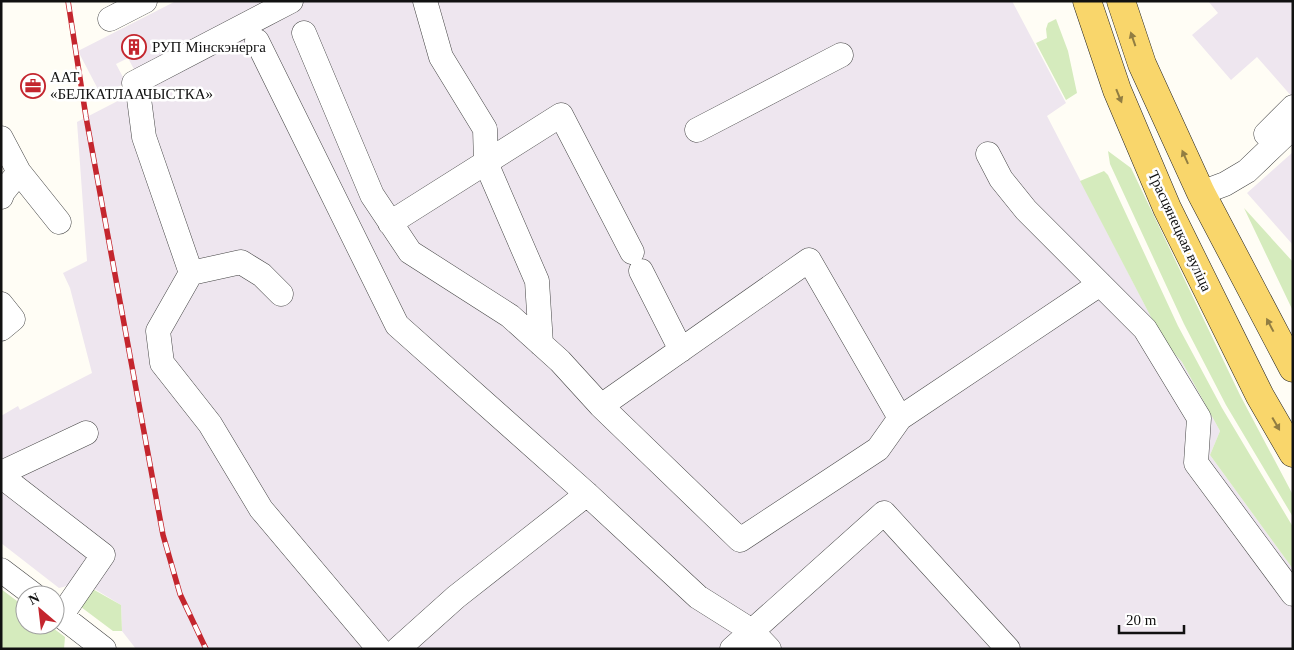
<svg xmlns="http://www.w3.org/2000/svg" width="1294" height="650" font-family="Georgia,serif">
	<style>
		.industrial { fill: #eee6ef }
		.green { fill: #d5ebbd }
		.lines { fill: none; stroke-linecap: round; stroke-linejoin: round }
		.minor-casing { stroke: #444; stroke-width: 25 }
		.major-casing { stroke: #222; stroke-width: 29 }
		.minor { stroke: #fff; stroke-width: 24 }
		.major { stroke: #f9d66b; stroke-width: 28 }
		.rail-casing { stroke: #c4262e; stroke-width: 5.5 }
		.rail { stroke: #fff; stroke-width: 4; stroke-dasharray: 11; stroke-linecap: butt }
		.oneway { fill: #917d42 }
		.labels { text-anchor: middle; stroke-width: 5; stroke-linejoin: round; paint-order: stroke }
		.poi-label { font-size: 15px; fill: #111; stroke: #fff; text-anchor: start }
		.street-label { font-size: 15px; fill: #111; stroke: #fff }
	</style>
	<rect width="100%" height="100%" fill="#fffdf5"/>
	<path class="industrial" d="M 176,1 L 1012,1 L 1066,103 L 1047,116 L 1164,342 L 1182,362 L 1220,431 L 1210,455 L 1293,569 L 1293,649 L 136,649 L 122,631 L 121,605 L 83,582 L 59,588 L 1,543 L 1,416 L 18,406 L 20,410 L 92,373 L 70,288 L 63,273 L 87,261 L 77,122 L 170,74 L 137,75 L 128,58 L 116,64 L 126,83 L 101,95 L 78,51 Z
		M 1208,1 L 1293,1 L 1293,98 L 1257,57 L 1231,80 L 1192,35 L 1218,13 Z
		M 1293,152 L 1293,245 L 1247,193 Z"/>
	<path class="green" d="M 1056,19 L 1068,51 L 1077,93 L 1066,100 L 1036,43 L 1047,38 L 1046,29 L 1048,23 Z
		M 1108,151 L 1131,168 L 1240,395 L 1293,495 L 1293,517 L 1226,405 L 1184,324 L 1110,164 Z
		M 1104,171 L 1108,175 L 1178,326 L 1222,408 L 1293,527 L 1293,569 L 1210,455 L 1220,431 L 1182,362 L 1164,342 L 1080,181 Z
		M 1244,208 L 1293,262 L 1293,311 Z
		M 89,587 L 121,605 L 122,631 L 113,631 L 81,607 Z
		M 1,589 L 25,607 L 25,625 L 49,625 L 65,637 L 64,649 L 1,649 Z"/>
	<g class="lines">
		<defs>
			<path id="minor" d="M 425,1 L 441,57 L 485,129 L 486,163 L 537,281 L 541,344
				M 110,19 L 145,1
				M 304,33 L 372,195 L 410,252 L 510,316 L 560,361 L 601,406 L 809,260 L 900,418 L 1100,284
				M 257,41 L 397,325 L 587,494 L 698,597 L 752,631 L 769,649
				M 697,130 L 841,55
				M 1266,134 L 1293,107
				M 1,138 L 19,172 L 59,222
				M 988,154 L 1001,179 L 1026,210 L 1145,329 L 1199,418 L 1196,463 L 1293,594
				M 1201,193 L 1225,184 L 1247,171 L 1293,127
				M 1,197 L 3,192 L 19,172
				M 390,223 L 561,115 L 632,252
				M 641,271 L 681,350
				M 191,273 L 144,137 L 138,91 L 134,83 L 291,1
				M 281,294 L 262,275 L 241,262 L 191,273 L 158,331 L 162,363 L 210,424 L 261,509 L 379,649
				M 1,304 L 13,319 L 1,329
				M 601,406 L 740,540 L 878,449 L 900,418
				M 1,473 L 86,433
				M 1,476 L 103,555 L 61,616
				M 1,570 L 34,595
				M 55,611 L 104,649
				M 398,649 L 456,597 L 587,494
				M 732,649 L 884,513 L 1008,649"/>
			<path id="major" d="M 1087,1 L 1117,90 L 1167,208 L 1260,396 L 1293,453
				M 1121,1 L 1142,64 L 1201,193 L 1293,368"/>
		</defs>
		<use href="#minor" class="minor-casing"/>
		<use href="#major" class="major-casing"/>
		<use href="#minor" class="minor"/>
		<use href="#major" class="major"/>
		<defs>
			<path id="rail" d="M 68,1 L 86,117 L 163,535 L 180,594 L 206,649"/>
		</defs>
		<use href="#rail" class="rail-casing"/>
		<use href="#rail" class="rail"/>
	</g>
	<defs><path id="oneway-solid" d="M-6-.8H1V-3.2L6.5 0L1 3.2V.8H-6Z" transform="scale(1.25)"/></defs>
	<g class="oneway">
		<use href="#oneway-solid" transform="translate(1133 39) rotate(-109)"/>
		<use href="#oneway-solid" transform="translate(1119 96) rotate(68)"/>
		<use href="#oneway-solid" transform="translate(1185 157) rotate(-114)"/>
		<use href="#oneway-solid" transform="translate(1270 325) rotate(-118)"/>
		<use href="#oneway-solid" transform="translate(1276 424) rotate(60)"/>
	</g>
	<defs>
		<symbol id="building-ring" viewBox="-11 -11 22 22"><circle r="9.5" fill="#fff" stroke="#c4262e" stroke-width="1.5"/><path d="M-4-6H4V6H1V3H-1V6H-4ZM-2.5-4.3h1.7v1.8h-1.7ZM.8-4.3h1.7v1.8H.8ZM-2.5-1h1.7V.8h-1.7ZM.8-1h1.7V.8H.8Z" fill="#c4262e"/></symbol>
		<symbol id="office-ring" viewBox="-11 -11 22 22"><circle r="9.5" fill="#fff" stroke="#c4262e" stroke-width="1.5"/><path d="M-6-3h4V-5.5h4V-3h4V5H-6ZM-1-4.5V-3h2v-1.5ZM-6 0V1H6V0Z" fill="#c4262e"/></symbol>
	</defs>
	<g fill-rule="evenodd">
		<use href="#building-ring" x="120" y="33" width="28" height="28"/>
		<use href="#office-ring" x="19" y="72" width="28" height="28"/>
	</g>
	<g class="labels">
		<g class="poi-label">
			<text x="152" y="52">РУП Мінскэнерга</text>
			<text x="50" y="82">ААТ<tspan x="50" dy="17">«БЕЛКАТЛААЧЫСТКА»</tspan></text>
		</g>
		<g class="street-label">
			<text transform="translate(1180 231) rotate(65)" y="5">Трасцянецкая вуліца</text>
		</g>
	</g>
	<rect width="1294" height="650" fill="none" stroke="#111111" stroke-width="5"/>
	<g transform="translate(40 610) rotate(332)"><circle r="24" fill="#ffffff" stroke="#a0a0a0"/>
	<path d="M0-4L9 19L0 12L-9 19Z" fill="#c4262e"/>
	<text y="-8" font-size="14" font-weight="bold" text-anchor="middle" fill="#111111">N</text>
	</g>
	<path d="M1119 625v8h65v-8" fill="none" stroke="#111111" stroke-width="2.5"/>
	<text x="1126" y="625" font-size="15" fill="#111111" stroke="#ffffff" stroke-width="4" paint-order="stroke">20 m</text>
</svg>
